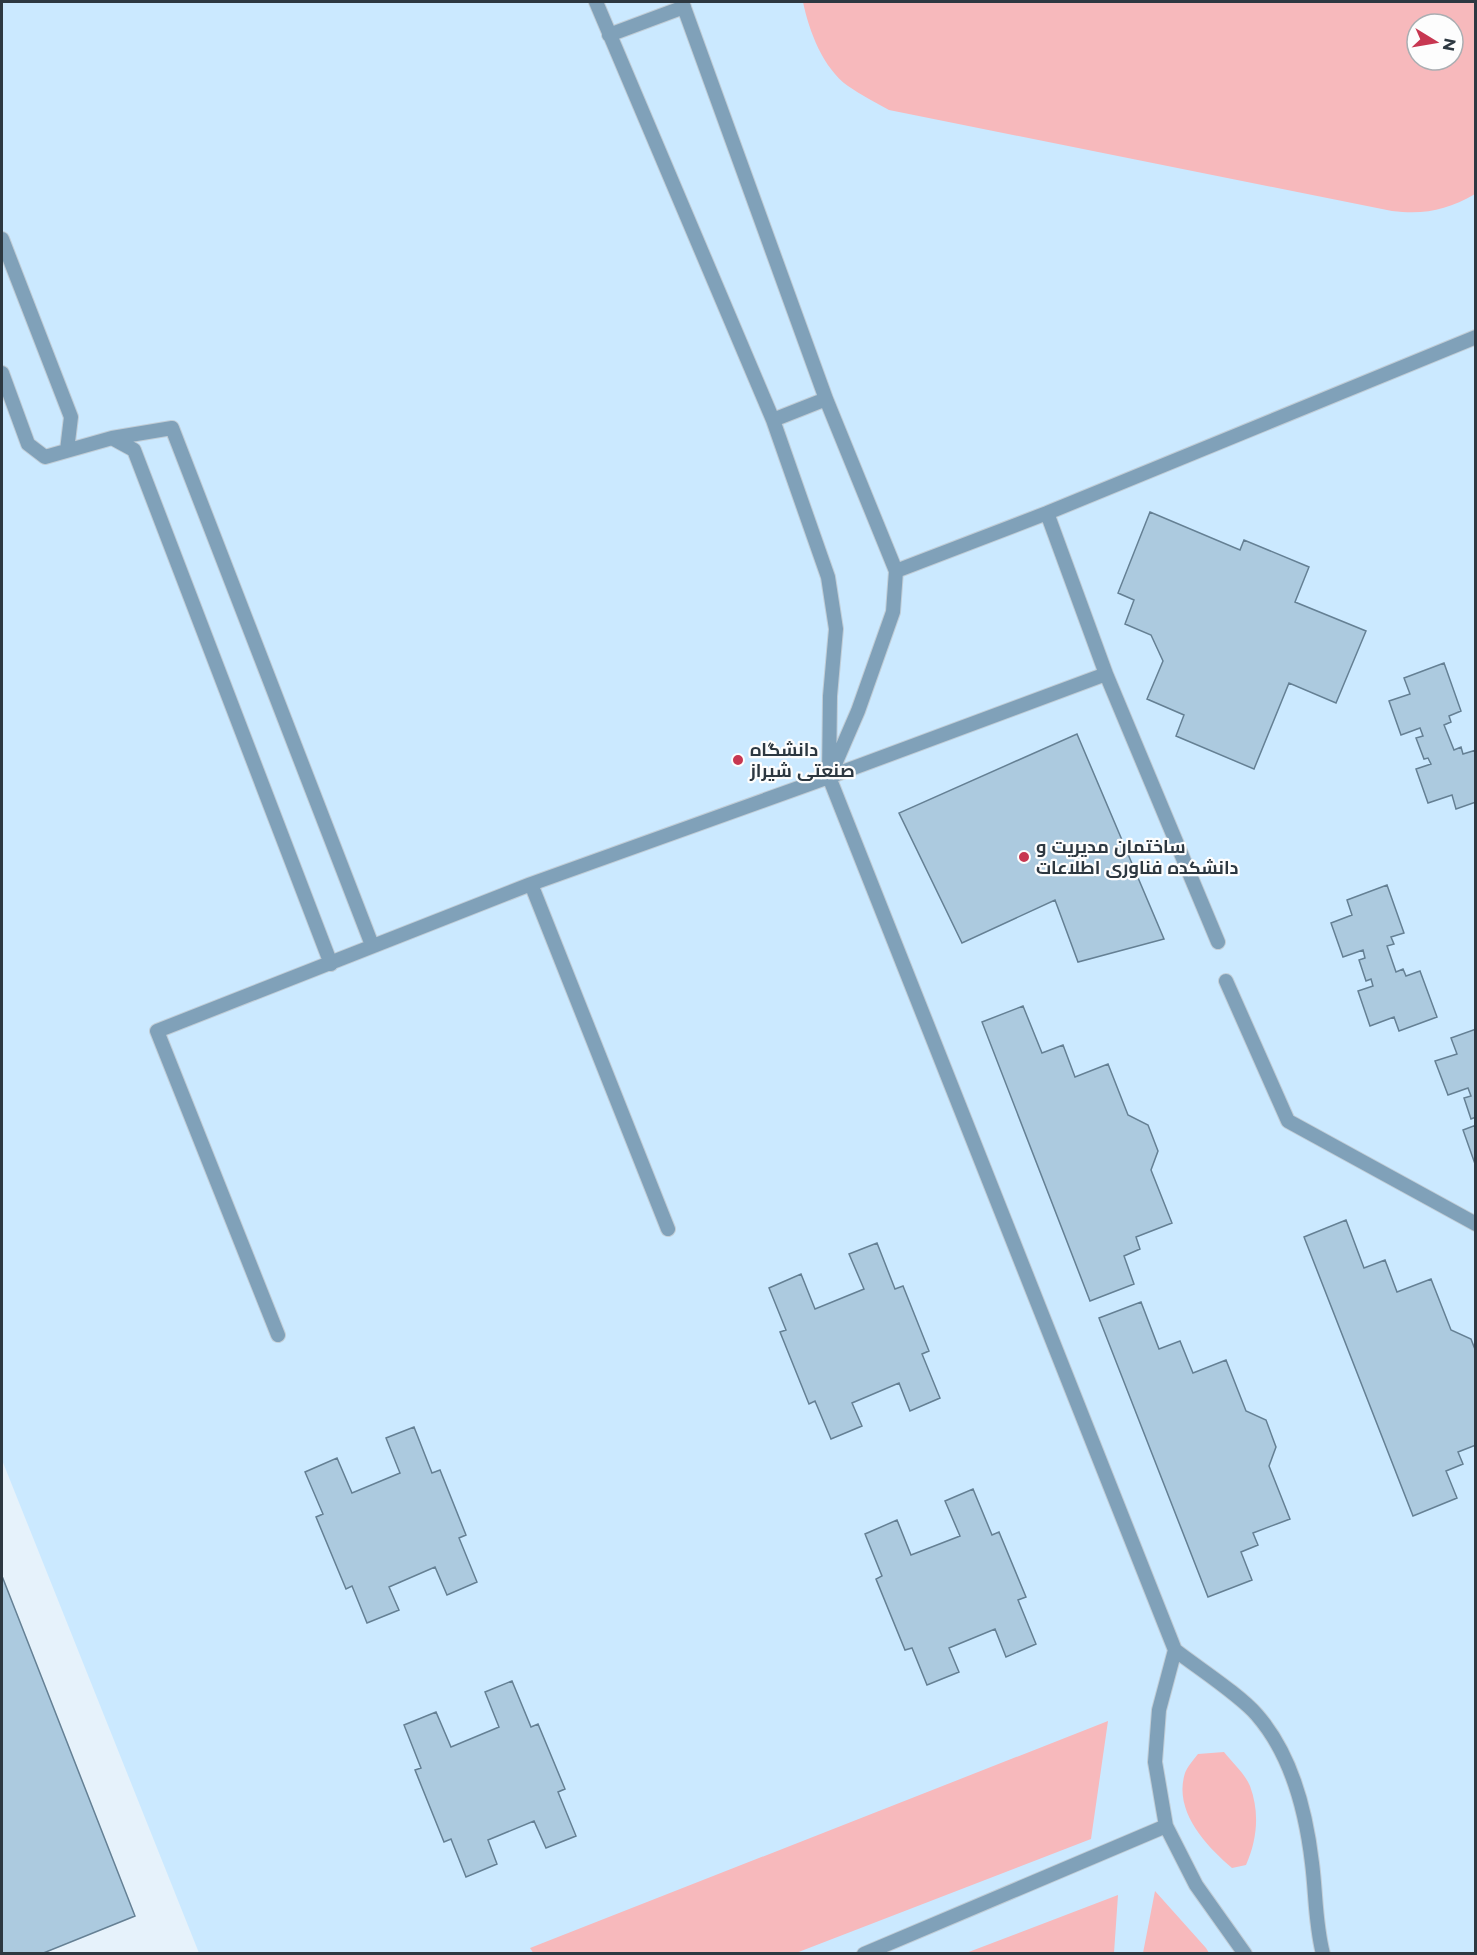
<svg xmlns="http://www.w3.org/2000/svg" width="1477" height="1955" font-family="Montserrat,Cairo,sans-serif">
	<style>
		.built { fill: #cbe9ff; fill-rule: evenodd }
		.green { fill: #f7b9bc; fill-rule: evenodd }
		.building { fill: #accadf; stroke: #658094; stroke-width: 1.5 }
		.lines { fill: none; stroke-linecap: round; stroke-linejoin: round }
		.service-casing { stroke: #c1cdd6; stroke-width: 16 }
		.service { stroke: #80a1b9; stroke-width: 14 }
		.poi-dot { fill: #c73751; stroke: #fdfdfd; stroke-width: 2 }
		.labels { text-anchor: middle; stroke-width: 4.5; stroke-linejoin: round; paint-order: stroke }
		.poi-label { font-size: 18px; font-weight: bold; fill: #2d3841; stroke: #fdfdfd; text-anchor: start }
	</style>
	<rect width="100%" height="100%" fill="#e6f2fb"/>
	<path class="built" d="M 2,2 L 1475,2 L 1475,1953 L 199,1953 L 2,1460 ZM 1417,24 L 1453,24 L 1453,60 L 1417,60 Z"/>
	<path class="green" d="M 803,2 L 1475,2 L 1475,194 C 1447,210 1425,215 1392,211 L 889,110 C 875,102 861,95 848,86 C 823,68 809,31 803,2 ZM 1417,24 L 1453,24 L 1453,60 L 1417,60 Z
		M 1108,1721 L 1091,1839 L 796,1953 L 534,1954 L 530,1948 Z
		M 1224,1752 C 1232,1762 1245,1774 1250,1786 C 1260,1813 1257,1840 1246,1865 L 1232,1868 C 1206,1846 1173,1811 1185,1773 C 1187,1767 1194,1759 1198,1754 Z
		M 1155,1891 L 1206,1948 L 1209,1953 L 1143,1953 Z
		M 1118,1895 L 1114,1953 L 966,1953 Z"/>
	<path class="building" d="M 1150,512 L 1240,550 L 1244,540 L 1309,567 L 1295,602 L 1366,631 L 1336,703 L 1289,683 L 1254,769 L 1176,736 L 1184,715 L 1147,699 L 1163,661 L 1151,635 L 1125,624 L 1134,600 L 1118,593 Z
		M 1444,663 L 1461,711 L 1449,716 L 1451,722 L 1444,725 L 1454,750 L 1461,747 L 1463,754 L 1476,750 L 1476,802 L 1456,809 L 1452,795 L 1428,803 L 1416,769 L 1431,764 L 1428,758 L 1424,759 L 1416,738 L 1423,736 L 1420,728 L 1401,735 L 1389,701 L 1410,694 L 1404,678 Z
		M 1077,734 L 1164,939 L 1078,962 L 1055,900 L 962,943 L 899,813 Z
		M 1387,885 L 1404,933 L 1391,937 L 1394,944 L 1387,946 L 1396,972 L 1403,969 L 1406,976 L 1420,971 L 1437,1017 L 1399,1031 L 1394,1017 L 1370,1026 L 1358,991 L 1373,986 L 1371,979 L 1366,981 L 1359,960 L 1365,958 L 1363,950 L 1343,957 L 1331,923 L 1352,915 L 1347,900 Z
		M 1023,1006 L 1042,1053 L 1063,1045 L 1075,1077 L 1108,1064 L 1128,1115 L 1148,1125 L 1158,1151 L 1151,1170 L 1172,1223 L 1136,1237 L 1140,1249 L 1124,1256 L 1134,1284 L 1090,1301 L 982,1022 Z
		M 1476,1029 L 1476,1117 L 1471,1119 L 1464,1098 L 1471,1096 L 1468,1088 L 1448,1095 L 1435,1061 L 1457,1054 L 1451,1038 Z
		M 1476,1125 L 1476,1163 L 1475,1164 L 1463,1130 Z
		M 1346,1220 L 1364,1268 L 1385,1260 L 1397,1292 L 1431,1279 L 1451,1330 L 1471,1339 L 1476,1352 L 1476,1445 L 1458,1452 L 1463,1464 L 1446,1471 L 1457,1498 L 1413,1516 L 1304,1237 Z
		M 877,1243 L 895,1289 L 903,1286 L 929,1351 L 922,1354 L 940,1398 L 910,1411 L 899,1383 L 852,1403 L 862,1426 L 831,1439 L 815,1401 L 809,1404 L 780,1332 L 786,1330 L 769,1288 L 801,1274 L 815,1309 L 864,1289 L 849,1254 Z
		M 1141,1302 L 1159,1349 L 1180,1341 L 1193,1373 L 1226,1360 L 1246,1411 L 1266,1420 L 1276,1447 L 1269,1466 L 1290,1519 L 1253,1533 L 1258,1545 L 1241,1552 L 1252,1580 L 1208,1597 L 1099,1318 Z
		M 414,1427 L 432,1473 L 440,1470 L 466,1535 L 459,1538 L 477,1582 L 447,1595 L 435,1567 L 389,1587 L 399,1610 L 367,1623 L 352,1586 L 346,1589 L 316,1517 L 323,1514 L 305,1472 L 337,1458 L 352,1493 L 400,1473 L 386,1438 Z
		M 973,1489 L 992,1535 L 999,1532 L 1026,1597 L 1018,1600 L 1036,1644 L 1006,1657 L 995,1629 L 949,1648 L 959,1672 L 927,1685 L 912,1648 L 905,1650 L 876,1579 L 882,1576 L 865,1534 L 897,1520 L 911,1555 L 960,1536 L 945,1501 Z
		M 2,1576 L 135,1916 L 41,1954 L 2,1953 Z
		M 512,1681 L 531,1727 L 538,1724 L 565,1789 L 558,1792 L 576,1836 L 546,1848 L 534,1821 L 488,1840 L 497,1864 L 466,1877 L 451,1839 L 444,1842 L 415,1770 L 421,1768 L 404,1725 L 436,1712 L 451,1747 L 499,1727 L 485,1692 Z"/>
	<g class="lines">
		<defs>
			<path id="service" d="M 596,2 L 773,420 L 828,577 L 836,629 L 830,696 L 829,777 L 1175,1650 C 1198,1668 1240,1695 1257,1715 C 1292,1755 1306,1812 1312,1863 C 1316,1894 1315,1923 1323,1954
				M 682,2 L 826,399 L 896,571 L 893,612 L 858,711 L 832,771
				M 609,35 L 684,7
				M 2,239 L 71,417 L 67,450
				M 2,373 L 28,444 L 45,457 L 112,438 L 134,450 L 331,964
				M 773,420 L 826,399
				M 112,438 L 172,428 L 372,945
				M 896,571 L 1047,513 L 1476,337
				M 1106,674 L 1218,942
				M 531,884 L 668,1229
				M 1226,981 L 1288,1121 L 1476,1224
				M 278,1335 L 157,1031 L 531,884 L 829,777 L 1106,674 L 1047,513
				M 1175,1650 L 1159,1710 L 1155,1762 L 1166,1826 L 1196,1885 L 1245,1954
				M 864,1954 L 1166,1826"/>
		</defs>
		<use href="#service" class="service-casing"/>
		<use href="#service" class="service"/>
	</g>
	<g class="poi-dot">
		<circle cx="738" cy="760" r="6"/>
		<circle cx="1024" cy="857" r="6"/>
	</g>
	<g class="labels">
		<g class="poi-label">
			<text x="750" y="756">دانشگاه<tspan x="750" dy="21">صنعتی شیراز</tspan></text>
			<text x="1036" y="853">ساختمان مدیریت و<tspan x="1036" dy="21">دانشکده فناوری اطلاعات</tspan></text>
		</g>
	</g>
	<rect width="1477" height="1955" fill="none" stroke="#2d3841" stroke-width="6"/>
	<g transform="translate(1435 42) rotate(101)"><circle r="28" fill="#fdfdfd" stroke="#aaaeb2" stroke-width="1.5"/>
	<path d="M0-4.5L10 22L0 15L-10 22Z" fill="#c73751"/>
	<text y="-9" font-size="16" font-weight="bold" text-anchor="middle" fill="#2d3841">N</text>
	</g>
</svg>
